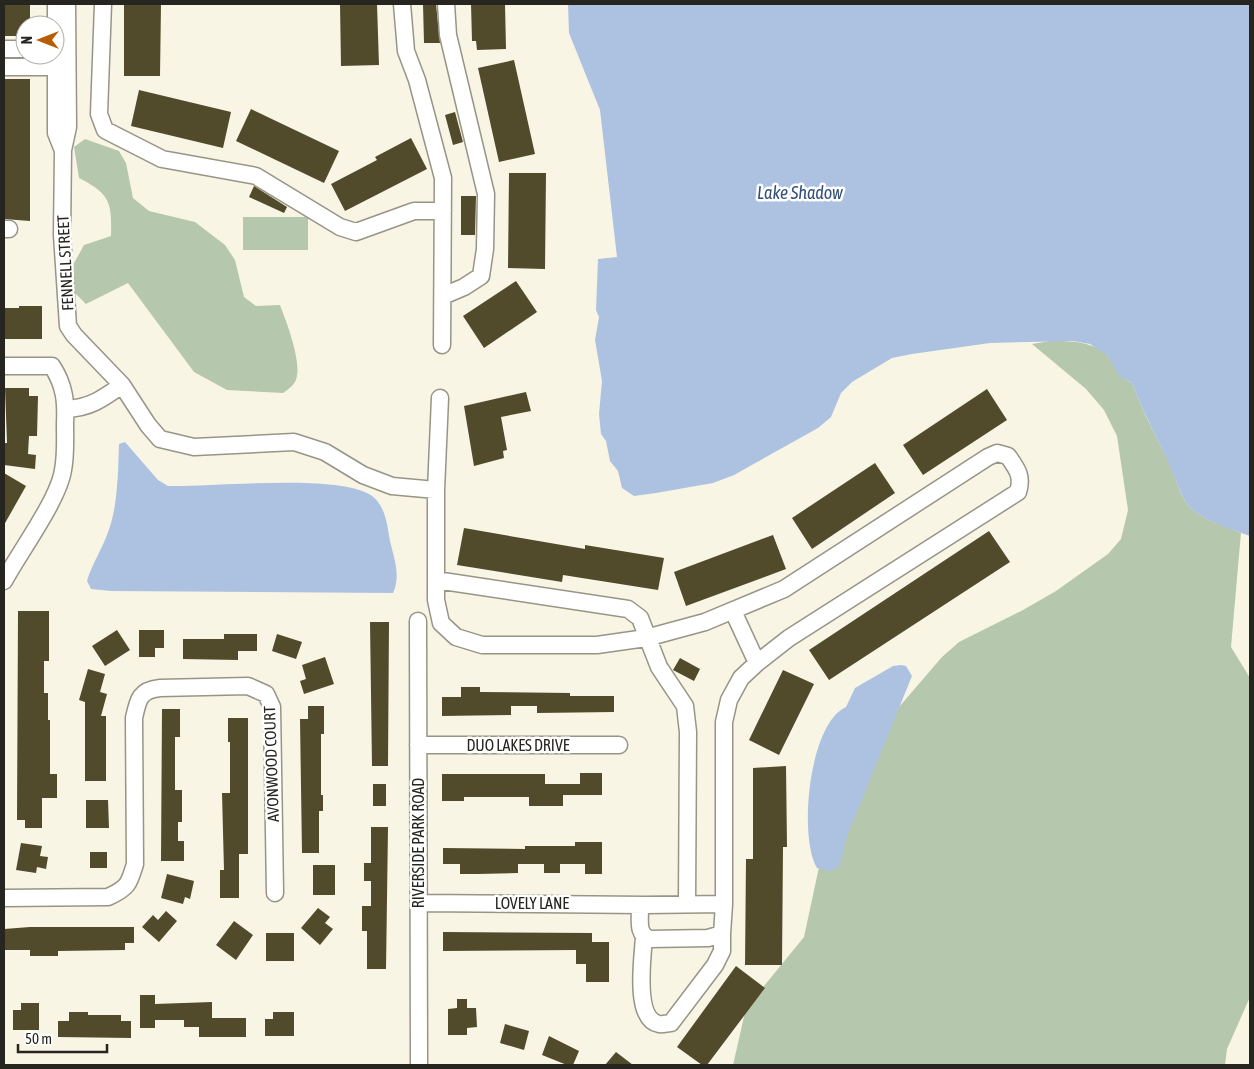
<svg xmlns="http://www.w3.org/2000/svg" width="1254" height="1069" font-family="'Asap Condensed',sans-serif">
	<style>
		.green { fill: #b5c8ad }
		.water { fill: #adc2e0 }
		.building { fill: #514a2b }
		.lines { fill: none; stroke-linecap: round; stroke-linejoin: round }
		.minor-casing { stroke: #989486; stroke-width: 19 }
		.minor { stroke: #fff; stroke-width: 16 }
		.labels { text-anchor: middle; stroke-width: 5; stroke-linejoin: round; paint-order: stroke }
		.street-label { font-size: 16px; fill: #26251f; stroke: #fff }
		.water-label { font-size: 18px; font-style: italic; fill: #324f78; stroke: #fff }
	</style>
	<rect width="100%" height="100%" fill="#f9f5e5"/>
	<path class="green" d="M 85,139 L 119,151 L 126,163 L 133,198 L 149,211 L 195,222 L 225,245 L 235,260 L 244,297 L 256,306 L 280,305 C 286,321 304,366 295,382 C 292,387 287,390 283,393 L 227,390 L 194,372 L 128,283 L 86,304 L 75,293 L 73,265 L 84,245 L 111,236 C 112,202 110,194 79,178 L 74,147 Z
		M 243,217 L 308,217 L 308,250 L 243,250 Z
		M 1050,341 C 1071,341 1094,341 1109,357 C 1120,370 1113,373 1132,383 C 1143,413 1158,440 1172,469 C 1178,483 1180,499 1193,510 C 1206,521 1225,526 1241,533 L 1231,647 L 1250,678 L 1250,997 L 1227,1049 L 1225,1065 L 733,1065 L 746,1008 L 804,937 L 822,853 L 899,707 L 942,657 L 959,642 L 1023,610 L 1056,591 L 1108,554 L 1121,539 L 1128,510 L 1117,436 L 1104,410 L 1086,389 L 1032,344 Z"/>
	<path class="water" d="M 568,4 L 1250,4 L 1250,536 C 1231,529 1210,523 1194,511 C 1181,501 1179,485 1172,471 C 1159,441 1143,413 1132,383 L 1119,376 L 1109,357 L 1090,344 L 1073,341 L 990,343 L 912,354 L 892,358 L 852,382 L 841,393 L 831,417 L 818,428 L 734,475 L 713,483 L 656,493 L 634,496 L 622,488 L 618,471 L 610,461 L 606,441 L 601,434 L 599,414 L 602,381 L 595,340 L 599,317 L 596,310 L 598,259 L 617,257 L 600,110 L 569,33 Z
		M 125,442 L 158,480 L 168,486 C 213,487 333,474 369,494 C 386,504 387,525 390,541 C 394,558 401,576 393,593 L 111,591 L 91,589 L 87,581 C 92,564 101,551 107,535 C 118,508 118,472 119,444 Z
		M 901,665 L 906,666 L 912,676 L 847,836 L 839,867 L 830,871 L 817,868 C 798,837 809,723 846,707 L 855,688 L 893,666 Z"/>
	<path class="building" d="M 4,4 L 30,4 L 30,25 L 25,25 L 25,36 L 4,36 Z
		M 124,4 L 161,4 L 160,76 L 124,76 Z
		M 340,4 L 377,4 L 379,65 L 341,66 Z
		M 423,4 L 436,4 L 440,43 L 424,43 Z
		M 471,4 L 505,4 L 506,49 L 477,50 L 476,41 L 472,41 Z
		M 514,60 L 535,154 L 499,162 L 478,68 Z
		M 4,79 L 30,79 L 30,221 L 4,219 Z
		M 139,90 L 231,112 L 223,148 L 131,126 Z
		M 251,109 L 339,151 L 324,183 L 236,141 Z
		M 455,112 L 463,142 L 453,145 L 445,115 Z
		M 411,138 L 427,169 L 345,211 L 331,184 L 377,160 L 375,157 Z
		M 509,173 L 546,173 L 545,269 L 508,268 Z
		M 254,186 L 287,207 L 284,213 L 249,197 Z
		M 461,196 L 476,196 L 475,235 L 461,235 Z
		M 516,281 L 537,312 L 484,348 L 463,316 Z
		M 19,306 L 42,306 L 42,339 L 4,339 L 4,308 L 19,308 Z
		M 5,388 L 29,388 L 29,396 L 38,396 L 37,436 L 29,436 L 28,454 L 36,455 L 35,469 L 4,465 L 4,443 L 7,443 Z
		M 987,389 L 1007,420 L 923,475 L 903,445 Z
		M 526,392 L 531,411 L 501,417 L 507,450 L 503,451 L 504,458 L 474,466 L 464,406 Z
		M 875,463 L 895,493 L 812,549 L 792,518 Z
		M 4,473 L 26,486 L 4,525 Z
		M 464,528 L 585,549 L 585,545 L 664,558 L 658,590 L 563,575 L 562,582 L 457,565 Z
		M 989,531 L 1010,562 L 829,680 L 809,650 Z
		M 773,535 L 786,569 L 686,606 L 674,572 Z
		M 18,611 L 49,611 L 49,661 L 44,661 L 44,693 L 48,693 L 48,720 L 50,720 L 50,774 L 57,774 L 57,798 L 42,798 L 42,828 L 25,828 L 25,820 L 17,820 Z
		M 370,622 L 389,622 L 388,766 L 372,766 Z
		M 117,630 L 130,650 L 105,666 L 92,646 Z
		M 139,630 L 164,630 L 164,648 L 155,648 L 155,657 L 139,657 Z
		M 224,634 L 257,634 L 257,651 L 238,651 L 238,660 L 183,659 L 183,639 L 224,639 Z
		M 277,634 L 302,642 L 296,659 L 272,651 Z
		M 325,657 L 334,684 L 304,694 L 300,681 L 306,679 L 302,665 Z
		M 680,658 L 700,669 L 694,681 L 673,670 Z
		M 88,669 L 105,674 L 100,692 L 107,694 L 101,716 L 106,716 L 106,781 L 85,781 L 85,702 L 79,700 Z
		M 783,670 L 814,684 L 779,755 L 749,740 Z
		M 461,687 L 480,687 L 480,692 L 570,693 L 570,696 L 614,696 L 614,712 L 537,713 L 537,706 L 511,706 L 511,715 L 442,716 L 442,697 L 461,697 Z
		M 308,706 L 324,706 L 324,734 L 321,734 L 321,795 L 323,795 L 323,811 L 319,811 L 319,853 L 302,853 L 300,719 L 308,719 Z
		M 162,709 L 180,709 L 180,737 L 175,737 L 175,790 L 182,790 L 182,822 L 178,822 L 178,841 L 184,841 L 184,861 L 161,861 Z
		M 228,718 L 248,718 L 248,854 L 239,854 L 239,898 L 220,898 L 220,870 L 224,870 L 222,793 L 230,793 L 230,742 L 228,742 Z
		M 786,766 L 787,847 L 783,847 L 782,965 L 745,965 L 746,859 L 753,859 L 753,768 Z
		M 580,773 L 602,773 L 602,795 L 563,795 L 563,806 L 529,806 L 529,797 L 464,797 L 464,801 L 442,801 L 442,774 L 545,774 L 545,784 L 580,784 Z
		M 373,784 L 386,784 L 386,806 L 373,806 Z
		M 86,800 L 108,800 L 109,828 L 86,828 Z
		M 371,827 L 388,827 L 386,969 L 367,969 L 367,931 L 362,931 L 362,906 L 371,906 L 371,881 L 364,881 L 364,863 L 371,863 Z
		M 575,842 L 602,842 L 602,874 L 585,874 L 585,864 L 560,864 L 560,873 L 544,873 L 544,864 L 518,864 L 518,873 L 477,874 L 460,874 L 460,864 L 443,864 L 443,848 L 525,849 L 525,846 L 575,846 Z
		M 21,843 L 42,846 L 40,856 L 48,857 L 46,869 L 37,867 L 36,873 L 16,870 Z
		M 90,852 L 107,852 L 107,868 L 90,868 Z
		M 313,865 L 335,865 L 335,895 L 313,895 Z
		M 167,874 L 194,881 L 190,899 L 185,897 L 183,904 L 161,898 Z
		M 318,908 L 330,917 L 325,923 L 333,929 L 320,945 L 301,928 Z
		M 166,911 L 177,921 L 159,942 L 142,927 L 153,915 L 158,920 Z
		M 234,921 L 253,935 L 236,960 L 216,945 Z
		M 30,927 L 134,927 L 134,943 L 125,943 L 125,950 L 58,951 L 58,956 L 30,956 L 30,950 L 4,950 L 4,929 Z
		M 443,932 L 592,933 L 592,942 L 609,942 L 609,982 L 586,982 L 586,964 L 576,964 L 576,950 L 443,951 Z
		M 266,933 L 294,933 L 294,961 L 266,961 Z
		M 736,966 L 765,988 L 707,1065 L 702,1065 L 677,1047 Z
		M 140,995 L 155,995 L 155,1004 L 212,1002 L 212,1018 L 246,1018 L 246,1037 L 199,1037 L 199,1027 L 184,1027 L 184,1020 L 155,1020 L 155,1028 L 140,1028 Z
		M 457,999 L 467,999 L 467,1008 L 476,1008 L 477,1027 L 467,1028 L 467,1035 L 448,1035 L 448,1009 L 457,1008 Z
		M 21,1003 L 39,1003 L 39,1030 L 13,1030 L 13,1010 L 21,1010 Z
		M 69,1012 L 88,1012 L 88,1015 L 121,1015 L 121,1021 L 131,1021 L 131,1038 L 58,1037 L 58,1021 L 69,1021 Z
		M 273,1012 L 294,1012 L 294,1036 L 265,1036 L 265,1019 L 273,1019 Z
		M 505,1024 L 529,1031 L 524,1050 L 500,1043 Z
		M 549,1036 L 579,1051 L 573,1065 L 567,1065 L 542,1055 Z
		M 616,1052 L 633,1065 L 605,1065 Z"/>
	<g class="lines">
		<defs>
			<path id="minor" d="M 56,4 L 56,133 L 62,148
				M 67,4 L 68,127 L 63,150 L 62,235 L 68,326 L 74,335 L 122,385 L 148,425 L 160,439 L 194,447 L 294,442 L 325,452 L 363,475 L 392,486 L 436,490
				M 103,4 L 99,114 L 105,130 L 162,159 L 256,176 L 340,227 L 356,232 L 414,211 L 443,211
				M 402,4 L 406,51 L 417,80 L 443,178 L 442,345
				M 4,49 L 25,49
				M 4,67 L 65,67
				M 4,229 L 9,229
				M 443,296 L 464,287 L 481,276 L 485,249 L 486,194 L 448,35 L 446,4
				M 4,366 L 52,366 C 65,386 66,402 65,424 C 65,439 66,455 63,470 C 59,499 19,553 4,581
				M 440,398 L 436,490 L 436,600 L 441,623 L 456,637 L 482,645 L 597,645 L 646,638 L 705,622 L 784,589 L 988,457 L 997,453 L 1008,456 C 1017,469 1023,476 1018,492 L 789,638 L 757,663 L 741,678 L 729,700 L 724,722 L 724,904 L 722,934 L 708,938 L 650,939 C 637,935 640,921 640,909 L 645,905 L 724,904
				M 66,409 C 90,408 102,399 122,385
				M 436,580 L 628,609 L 640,618 L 659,667 L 685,706 L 688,732 L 687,904
				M 733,611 L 757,663
				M 418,621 L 419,1065
				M 418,745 L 619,745
				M 4,898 L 108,897 C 128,888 129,884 135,864 L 134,718 C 138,699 140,690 160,688 L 248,686 L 266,694 L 272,707 L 275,893
				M 419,903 L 645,905
				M 644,937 C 643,956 633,1019 659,1024 C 662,1025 667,1023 671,1023 L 715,965 L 722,951 L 722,934"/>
		</defs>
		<use href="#minor" class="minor-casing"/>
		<use href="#minor" class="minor"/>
	</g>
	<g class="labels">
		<g class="street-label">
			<text transform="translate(65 263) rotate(-93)" y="6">FENNELL STREET</text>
			<text x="518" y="751">DUO LAKES DRIVE</text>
			<text transform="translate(271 764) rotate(-92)" y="6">AVONWOOD COURT</text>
			<text transform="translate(418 843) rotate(-90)" y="6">RIVERSIDE PARK ROAD</text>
			<text x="532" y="909">LOVELY LANE</text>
		</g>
		<g class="water-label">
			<text x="800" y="199">Lake Shadow</text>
		</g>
	</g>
	<rect width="1254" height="1069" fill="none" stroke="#26251f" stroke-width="10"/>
	<g transform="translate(40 40) rotate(270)"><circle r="24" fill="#ffffff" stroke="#a8a8a5"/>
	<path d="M0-4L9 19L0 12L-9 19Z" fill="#b85e00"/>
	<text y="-8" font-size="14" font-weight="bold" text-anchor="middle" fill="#26251f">N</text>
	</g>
	<path d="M18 1044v8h89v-8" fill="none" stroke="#26251f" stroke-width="2.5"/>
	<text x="25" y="1044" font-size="15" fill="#26251f" stroke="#ffffff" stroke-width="4" paint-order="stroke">50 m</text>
</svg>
